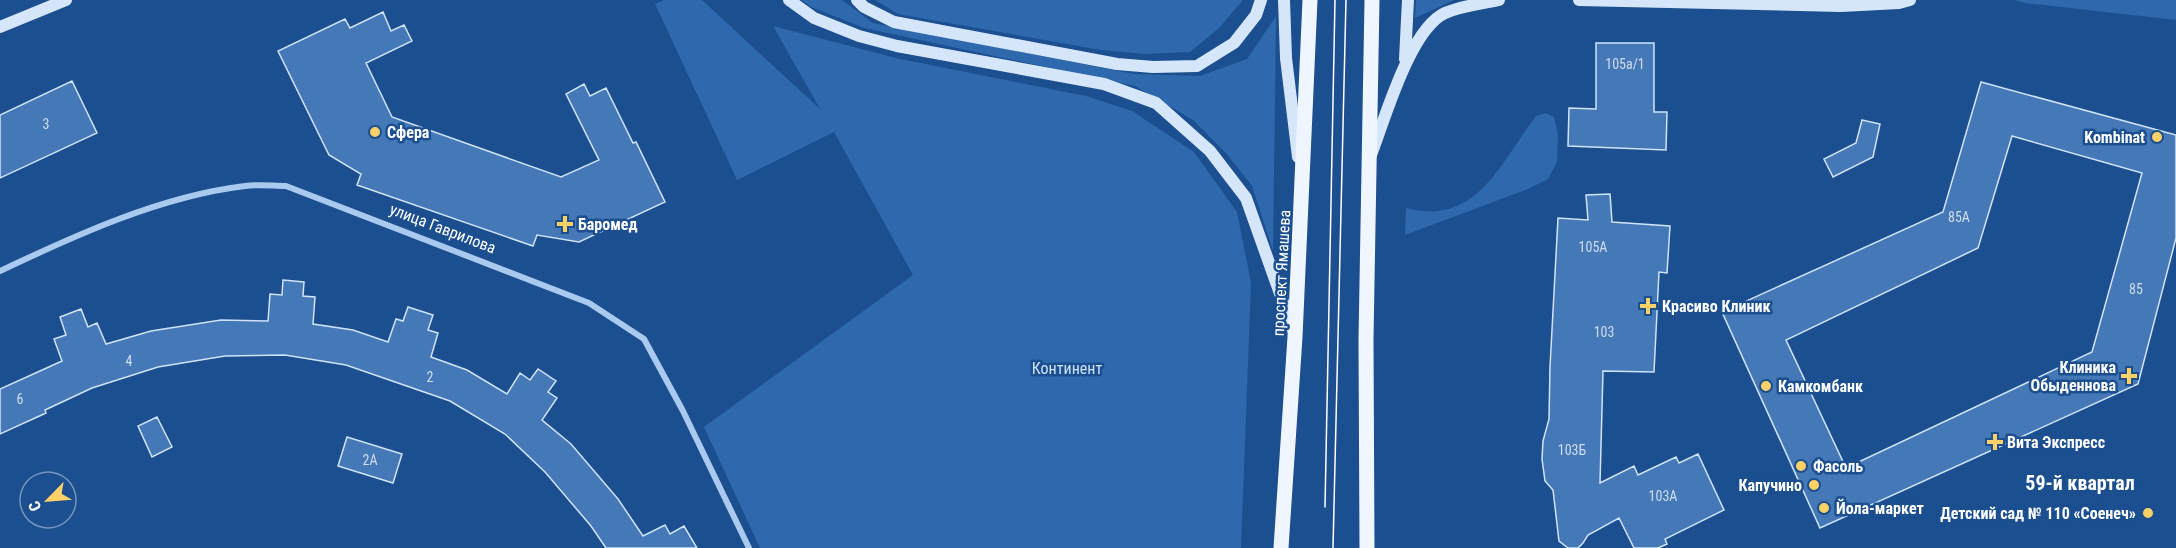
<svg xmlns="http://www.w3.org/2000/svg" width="2176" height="548" font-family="'Roboto Condensed',sans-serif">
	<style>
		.green { fill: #2e69ad }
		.building { fill: #4478b7; stroke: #cfe3fa; stroke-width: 1.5; fill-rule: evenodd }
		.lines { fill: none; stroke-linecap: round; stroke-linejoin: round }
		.street { stroke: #a9c9ee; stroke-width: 6 }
		.secondary { stroke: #d6e6fa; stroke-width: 12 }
		.primary { stroke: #f0f6ff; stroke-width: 15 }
		.tram { stroke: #fff; stroke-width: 1.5 }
		.poi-dot { fill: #ffd166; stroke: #1b4f8f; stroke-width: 2 }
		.labels { text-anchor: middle; stroke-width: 5; stroke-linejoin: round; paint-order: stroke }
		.number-label { font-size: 14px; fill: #d0dded }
		.poi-label { font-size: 16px; font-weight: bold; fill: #fff; stroke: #1b4f8f; text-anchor: start }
		.street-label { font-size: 16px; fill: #fff; stroke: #1b4f8f }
		.park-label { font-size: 16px; fill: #cfe3fa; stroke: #1b4f8f }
		.quarter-label { font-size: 20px; font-weight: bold; fill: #fff; stroke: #1b4f8f }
	</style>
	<rect width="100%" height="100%" fill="#1b4f8f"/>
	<path class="green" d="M 664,0 L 702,0 L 820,109 L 773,26 L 896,58 L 1086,96 L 1132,111 L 1194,152 L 1237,212 L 1251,283 L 1241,548 L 760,548 L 704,427 L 913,275 L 834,132 L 737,180 L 655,4 Z
		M 802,0 L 842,0 L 873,23 L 1134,74 L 1200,76 L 1247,59 L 1276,16 L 1273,251 L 1252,186 L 1226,153 L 1193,120 L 1135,86 L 864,28 L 811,7 Z
		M 875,0 L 1243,0 L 1219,28 L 1190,52 L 1144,54 L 1101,50 L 898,14 Z
		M 1416,0 L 1454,0 L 1415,18 Z
		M 2015,0 L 2176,0 L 2176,20 L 2025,3 Z
		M 1546,113 L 1554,117 L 1558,134 L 1557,162 L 1548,179 L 1528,189 L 1405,235 L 1406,208 C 1477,227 1500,163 1536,116 Z"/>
	<path class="building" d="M 383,12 L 391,31 L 404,25 L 412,41 L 366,63 L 392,117 L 561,177 L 599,160 L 566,94 L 584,84 L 590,96 L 606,88 L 633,143 L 636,142 L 665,202 L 579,242 L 537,235 L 533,246 L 357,185 L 361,174 L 329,155 L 278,51 L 345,19 L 350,28 Z
		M 1596,43 L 1654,43 L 1654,112 L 1667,112 L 1666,150 L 1568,146 L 1569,108 L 1596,109 Z
		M 72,81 L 97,133 L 0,178 L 0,115 Z
		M 1981,82 L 2176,135 L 2176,238 L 2138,384 L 1820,528 L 1722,312 L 1943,212 ZM 2012,136 L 2142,173 L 2092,352 L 1846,468 L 1786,340 L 1978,248 Z
		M 1862,120 L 1880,124 L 1873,157 L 1833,177 L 1824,159 L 1856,143 Z
		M 1610,194 L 1612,222 L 1670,226 L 1667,273 L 1659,272 L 1654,372 L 1603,371 L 1600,483 L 1634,466 L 1638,475 L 1676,457 L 1679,463 L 1698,454 L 1724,510 L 1665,539 L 1667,544 L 1658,548 L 1634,548 L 1619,518 L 1588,535 L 1583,543 L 1578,548 L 1568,548 L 1559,541 L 1553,490 L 1545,481 L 1542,459 L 1543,441 L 1549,419 L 1550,367 L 1558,218 L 1588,220 L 1586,195 Z
		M 283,280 L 304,282 L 303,296 L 315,297 L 313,324 L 353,330 L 388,342 L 396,319 L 403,321 L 408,307 L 433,315 L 428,330 L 438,333 L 431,357 L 467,370 L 507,394 L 520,373 L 530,380 L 538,369 L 556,381 L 548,392 L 557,398 L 542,420 L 571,444 L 618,499 L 643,536 L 665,525 L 670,534 L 684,526 L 697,548 L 606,548 L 591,526 L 545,472 L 505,434 L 450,401 L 346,365 L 285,355 L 225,356 L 158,367 L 92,388 L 45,410 L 46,413 L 0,434 L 0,389 L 62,361 L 54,339 L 66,335 L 60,317 L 81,309 L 88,327 L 97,323 L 106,344 L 151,331 L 221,320 L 268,321 L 270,294 L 282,295 Z
		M 157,417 L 172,447 L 152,457 L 138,426 Z
		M 347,437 L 402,454 L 393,483 L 338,466 Z"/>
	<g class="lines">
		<path class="street" d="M 0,271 C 76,235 161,196 245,186 C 258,184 273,186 286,186 L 589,303 L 644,339 L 683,411 L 749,548"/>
		<path class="secondary" d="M 789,0 L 814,18 L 859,36 L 897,46 L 1104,84 L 1156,103 L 1210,151 L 1246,198 L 1293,330
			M 857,0 L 864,7 L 894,22 L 1117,64 L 1153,67 L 1197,66 L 1234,43 L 1256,15 L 1261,0
			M 1284,0 L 1286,58 L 1298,157
			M 1579,0 L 1841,6 L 1899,3 L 1910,0
			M 0,27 L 66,0
			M 1405,59 L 1408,0
			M 1371,155 C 1385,119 1410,29 1445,13 C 1461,6 1481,4 1499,0"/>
		<path class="primary" d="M 1281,548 L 1295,337 L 1310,0
			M 1367,548 L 1366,339 L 1372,0"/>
		<path class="tram" d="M 1325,507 L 1335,0
			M 1333,548 L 1346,0"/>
	</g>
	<g class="poi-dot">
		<circle cx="375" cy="132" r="6"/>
		<circle cx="2157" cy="137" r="6"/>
		<path d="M562 215h6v6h6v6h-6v6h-6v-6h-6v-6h6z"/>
		<path d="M1645 297h6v6h6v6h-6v6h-6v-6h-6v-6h6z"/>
		<path d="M2126 367h6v6h6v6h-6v6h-6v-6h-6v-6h6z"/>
		<circle cx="1766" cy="386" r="6"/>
		<path d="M1992 433h6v6h6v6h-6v6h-6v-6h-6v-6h6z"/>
		<circle cx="1801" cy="466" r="6"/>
		<circle cx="1814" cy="485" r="6"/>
		<circle cx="1824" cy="508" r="6"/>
		<circle cx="2148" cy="513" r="6"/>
	</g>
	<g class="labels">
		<g class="number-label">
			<text x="1625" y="69">105а/1</text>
			<text x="46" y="129">3</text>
			<text x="1959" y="222">85А</text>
			<text x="1593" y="252">105А</text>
			<text x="2136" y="294">85</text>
			<text x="1604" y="337">103</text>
			<text x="129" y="366">4</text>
			<text x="430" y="382">2</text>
			<text x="20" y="404">6</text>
			<text x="1572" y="455">103Б</text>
			<text x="370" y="465">2А</text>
			<text x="1663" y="501">103А</text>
		</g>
		<g class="poi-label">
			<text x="387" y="138">Сфера</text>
			<text x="2145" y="143" text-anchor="end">Kombinat</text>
			<text x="578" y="230">Баромед</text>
			<text x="1662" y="312">Красиво Клиник</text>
			<text x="2116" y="373" text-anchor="end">Клиника<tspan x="2116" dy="18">Обыденнова</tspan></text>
			<text x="1778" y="392">Камкомбанк</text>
			<text x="2007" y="448">Вита Экспресс</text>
			<text x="1813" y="472">Фасоль</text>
			<text x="1802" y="491" text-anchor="end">Капучино</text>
			<text x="1836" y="514">Йола-маркет</text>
			<text x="2136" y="519" text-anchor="end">Детский сад № 110 «Соенеч»</text>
		</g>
		<g class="street-label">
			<text transform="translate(443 228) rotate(21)" y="6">улица Гаврилова</text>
			<text transform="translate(1281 273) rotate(-87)" y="6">проспект Ямашева</text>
		</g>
		<g class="park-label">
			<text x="1067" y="374">Континент</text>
		</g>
		<g class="quarter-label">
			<text x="2080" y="490">59-й квартал</text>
		</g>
	</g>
	<g transform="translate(48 500) rotate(245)"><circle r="28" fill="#1b4f8f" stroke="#7695bc" stroke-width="1.5"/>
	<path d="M0-4.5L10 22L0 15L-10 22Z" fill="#ffd166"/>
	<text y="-9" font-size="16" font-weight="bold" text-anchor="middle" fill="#ffffff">С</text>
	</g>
</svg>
